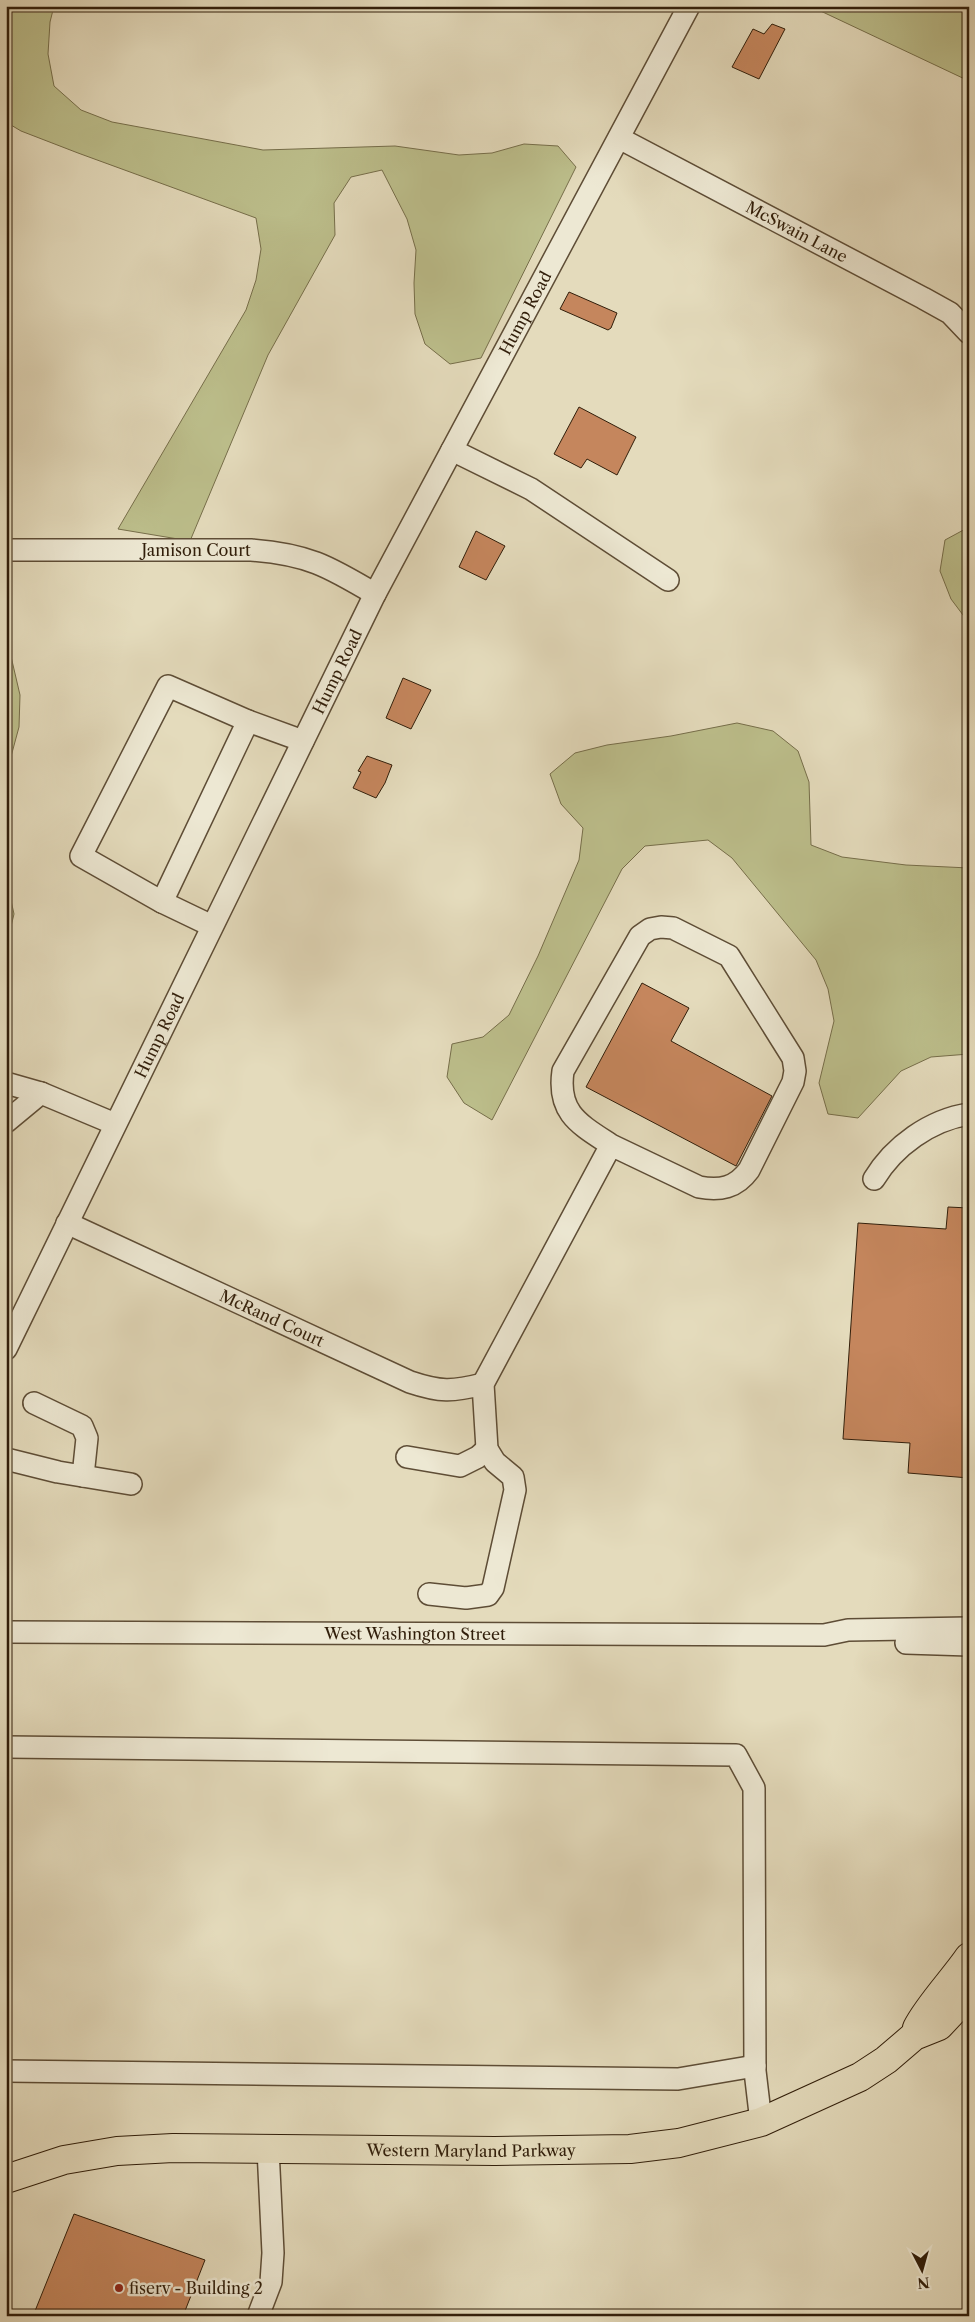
<svg xmlns="http://www.w3.org/2000/svg" width="975" height="2322" font-family="'Libre Caslon Text',serif">
	<style>
		.green { fill: #bcbe8b; stroke: #766e4a }
		.building { fill: #c5865d; stroke: #311e0a }
		.lines { fill: none; stroke-linecap: round; stroke-linejoin: round }
		.minor-casing { stroke: #5e4d36; stroke-width: 24 }
		.major-casing { stroke: #311e0a; stroke-width: 30 }
		.minor { stroke: #ede8d3; stroke-width: 21 }
		.major { stroke: #e4dbbc; stroke-width: 28 }
		.poi-dot { fill: #8f2418; stroke: #ede8d3; stroke-width: 2 }
		.labels { text-anchor: middle; stroke-width: 5; stroke-linejoin: round; paint-order: stroke }
		.street-label { font-size: 16px; fill: #311e0a; stroke: #ede8d3 }
		.poi-label { font-size: 16px; fill: #311e0a; stroke: #ede8d3; text-anchor: start }
	</style>
	<rect width="100%" height="100%" fill="#e4dbbc"/>
	<filter id="stains"><feTurbulence type="fractalNoise" baseFrequency=".004" numOctaves="4"/><feColorMatrix values="0 0 0 0 .2 0 0 0 0 .09 0 0 0 0 .02 0 0 0 .5 -.17"/></filter>
	<radialGradient id="worn" r=".72"><stop offset=".6" stop-color="#630" stop-opacity="0"/><stop offset="1" stop-color="#630" stop-opacity=".3"/></radialGradient>
	<path class="green" d="M 6,6 L 54,6 L 50,22 L 48,54 L 54,86 L 81,110 L 112,122 L 263,150 L 395,146 L 459,155 L 492,153 L 524,144 L 558,146 L 576,167 L 481,358 L 450,364 L 425,344 L 415,314 L 414,283 L 416,250 L 407,219 L 382,170 L 351,177 L 334,203 L 335,235 L 268,355 L 190,541 L 118,529 L 246,310 L 256,280 L 261,249 L 256,218 L 78,153 L 21,131 L 6,122 Z
		M 810,6 L 969,6 L 969,81 Z
		M 969,527 L 969,623 L 951,599 L 940,571 L 945,540 Z
		M 6,635 L 20,695 L 19,727 L 6,775 Z
		M 737,723 L 773,731 L 798,751 L 809,782 L 811,845 L 842,857 L 906,865 L 969,868 L 969,1054 L 931,1057 L 901,1071 L 858,1118 L 828,1114 L 819,1083 L 834,1021 L 828,989 L 816,960 L 732,858 L 708,840 L 645,846 L 622,869 L 492,1120 L 464,1103 L 447,1077 L 452,1044 L 483,1037 L 509,1015 L 538,956 L 579,860 L 583,828 L 561,804 L 550,774 L 575,753 L 607,745 L 671,736 Z
		M 6,878 L 14,914 L 6,947 Z"/>
	<path class="building" d="M 772,24 L 785,29 L 759,79 L 732,67 L 753,29 L 764,34 Z
		M 569,292 L 617,313 L 611,328 L 608,330 L 560,309 Z
		M 579,407 L 636,437 L 617,475 L 587,459 L 581,468 L 554,454 Z
		M 476,531 L 505,546 L 486,580 L 459,567 Z
		M 403,678 L 431,690 L 411,729 L 386,718 Z
		M 367,756 L 392,765 L 385,783 L 376,798 L 353,788 L 361,772 L 358,771 Z
		M 642,983 L 689,1008 L 671,1041 L 772,1096 L 736,1166 L 586,1087 Z
		M 948,1207 L 969,1208 L 969,1478 L 908,1473 L 910,1443 L 843,1439 L 858,1223 L 946,1229 Z
		M 74,2214 L 205,2260 L 183,2316 L 33,2316 Z"/>
	<g class="lines">
		<defs>
			<g id="minor">
				<path id="s1" d="M 619,138 L 923,298 L 950,313 L 969,333"/>
				<path d="M 452,450 L 531,489 L 668,580"/>
				<path id="s2" d="M 6,550 L 251,550 C 307,554 328,566 375,594"/>
				<path d="M 162,902 L 81,856 L 168,686 L 248,721"/>
				<path d="M 212,926 L 162,902 L 248,721 L 303,741"/>
				<path d="M 6,1083 L 41,1093 L 115,1124"/>
				<path d="M 6,1122 L 41,1093"/>
				<path d="M 874,1179 C 894,1146 930,1120 969,1114"/>
				<path id="s3" d="M 67,1223 L 410,1382 C 440,1392 452,1392 483,1384"/>
				<path id="s4" d="M 6,1349 L 375,594 L 689,6"/>
				<path d="M 34,1403 L 82,1426 L 87,1438 L 83,1476"/>
				<path d="M 407,1457 L 460,1466 L 478,1457 L 487,1449"/>
				<path d="M 6,1459 L 58,1472 L 131,1484"/>
				<path d="M 429,1594 L 466,1598 L 488,1595 L 493,1588 L 515,1490 L 513,1477 L 495,1462 L 487,1449 L 483,1384 L 611,1145 L 699,1187 C 720,1191 736,1188 749,1170 L 793,1082 L 795,1071 L 793,1058 L 729,956 L 673,928 L 661,927 L 650,929 L 640,936 L 563,1071 C 557,1113 579,1124 611,1145"/>
				<path id="s5" d="M 6,1632 L 824,1635 L 848,1630 L 969,1628"/>
				<path d="M 906,1643 L 969,1645"/>
				<path d="M 6,1747 L 736,1755 L 754,1788 L 755,2071 L 761,2122"/>
				<path d="M 6,2071 L 678,2079 L 755,2066"/>
				<path d="M 258,2316 L 271,2282 L 273,2253 L 268,2149"/>
			</g>
			<g id="major">
				<path d="M 917,2028 C 928,2006 954,1979 969,1957"/>
				<path id="s6" d="M 6,2179 L 64,2160 L 117,2151 L 173,2148 L 495,2151 L 630,2149 L 679,2143 L 761,2122 L 860,2077 L 886,2060 L 914,2036 L 939,2026 L 969,1994"/>
			</g>
		</defs>
		<use href="#minor" class="minor-casing"/>
		<use href="#major" class="major-casing"/>
		<use href="#minor" class="minor"/>
		<use href="#major" class="major"/>
	</g>
	<circle class="poi-dot" cx="119" cy="2288" r="5"/>
	<g class="labels">
		<g class="street-label">
			<text dy="6" stroke="none"><textPath href="#s1" startOffset="201">McSwain Lane</textPath></text>
			<text dy="6" stroke="none"><textPath href="#s4" startOffset="1159">Hump Road</textPath></text>
			<text dy="6" stroke="none"><textPath href="#s2" startOffset="190">Jamison Court</textPath></text>
			<text dy="6" stroke="none"><textPath href="#s4" startOffset="754">Hump Road</textPath></text>
			<text dy="6" stroke="none"><textPath href="#s4" startOffset="349">Hump Road</textPath></text>
			<text dy="6" stroke="none"><textPath href="#s3" startOffset="226">McRand Court</textPath></text>
			<text dy="6" stroke="none"><textPath href="#s5" startOffset="409">West Washington Street</textPath></text>
			<text dy="6" stroke="none"><textPath href="#s6" startOffset="469">Western Maryland Parkway</textPath></text>
		</g>
		<g class="poi-label">
			<text x="129" y="2294">fiserv - Building 2</text>
		</g>
	</g>
	<rect width="975" height="2322" fill="none" stroke="#e4dbbc" stroke-width="25"/>
	<rect x="8" y="8" width="960" height="2307" fill="none" stroke="#311e0a" stroke-width="2.5"/>
	<rect x="12" y="12" width="950" height="2297" fill="none" stroke="#311e0a"/>
	<g transform="translate(922 2270) rotate(174)" stroke="#ede8d3" stroke-width="4" paint-order="stroke">
	<path d="M0-4L9 19L0 12L-9 19Z" fill="#311e0a"/>
	<text y="-8" font-size="14" font-weight="bold" text-anchor="middle" fill="#311e0a">N</text>
	</g>
	<rect width="100%" height="100%" filter="url(#stains)"/>
	<rect width="100%" height="100%" fill="url(#worn)"/>
</svg>
